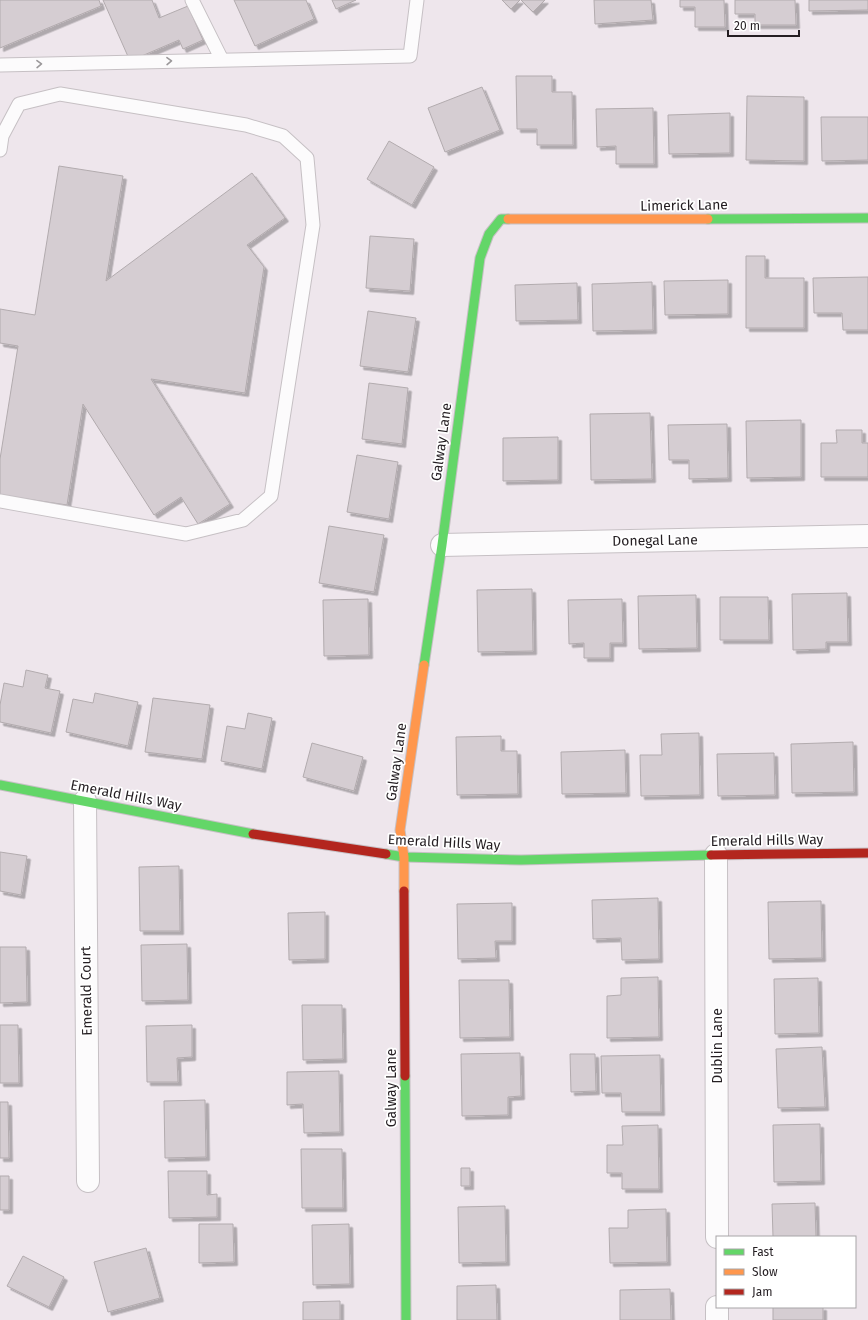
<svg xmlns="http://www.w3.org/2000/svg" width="868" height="1320" font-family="'Fira Sans',sans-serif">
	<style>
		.building { fill: #d5cdd2; stroke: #b2abae; filter: url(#shadow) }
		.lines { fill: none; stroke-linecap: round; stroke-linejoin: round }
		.lane-casing { stroke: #c6c0c4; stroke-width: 15 }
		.street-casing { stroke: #c6c0c4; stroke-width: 24 }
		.fast-casing { stroke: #c6c0c4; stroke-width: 11 }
		.slow-casing { stroke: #c6c0c4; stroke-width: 11 }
		.jam-casing { stroke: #c6c0c4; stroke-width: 11 }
		.lane { stroke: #fcfbfc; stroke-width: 13 }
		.street { stroke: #fcfbfc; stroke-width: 22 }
		.fast { stroke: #63d668; stroke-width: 9 }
		.slow { stroke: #ff974d; stroke-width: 9 }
		.jam { stroke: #b3261e; stroke-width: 9 }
		.oneway { stroke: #9b989a }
		.labels { text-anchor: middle; stroke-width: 3.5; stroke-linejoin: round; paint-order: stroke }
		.street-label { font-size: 14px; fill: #241e22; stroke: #fff }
	</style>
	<defs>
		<filter id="shadow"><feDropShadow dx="3.5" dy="3.5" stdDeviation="0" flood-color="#0004"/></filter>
	</defs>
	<rect width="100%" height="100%" fill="#eee6ec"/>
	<path class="building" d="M 0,0 L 99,0 L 101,6 L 0,48 Z
		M 103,0 L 152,0 L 159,18 L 188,6 L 203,40 L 183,49 L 179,40 L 130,61 Z
		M 234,0 L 306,0 L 314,19 L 255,46 Z
		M 332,0 L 356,0 L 336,9 Z
		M 502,0 L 520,0 L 511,9 Z
		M 521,0 L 545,0 L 533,12 Z
		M 594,0 L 651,0 L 653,20 L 595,24 Z
		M 680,0 L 724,0 L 725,27 L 695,27 L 695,7 L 680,7 Z
		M 735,0 L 795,0 L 796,25 L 755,25 L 755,14 L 735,14 Z
		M 809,0 L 868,0 L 868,10 L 809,11 Z
		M 516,76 L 552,76 L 552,92 L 572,92 L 573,145 L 537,145 L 537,129 L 517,129 Z
		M 482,87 L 500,130 L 445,152 L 428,108 Z
		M 747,96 L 804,97 L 804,161 L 746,160 Z
		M 653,108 L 654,164 L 616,164 L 616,146 L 597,147 L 596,109 Z
		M 730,113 L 730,153 L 669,154 L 668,115 Z
		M 821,117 L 868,117 L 868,160 L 822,161 Z
		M 389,141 L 434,167 L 412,205 L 367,179 Z
		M 59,166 L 123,176 L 106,281 L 252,173 L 285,218 L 247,245 L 264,267 L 245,393 L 151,379 L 230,504 L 198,524 L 181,497 L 154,515 L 83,404 L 67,505 L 0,495 L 0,459 L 18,346 L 0,343 L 0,309 L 35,315 Z
		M 370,236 L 414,239 L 410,291 L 366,288 Z
		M 746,256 L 765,256 L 765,278 L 804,278 L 804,328 L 746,328 Z
		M 868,277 L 868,330 L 843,330 L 842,313 L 814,313 L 813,278 Z
		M 728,280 L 728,314 L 665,315 L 664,281 Z
		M 652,282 L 653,330 L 593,331 L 592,284 Z
		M 577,283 L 578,320 L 516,321 L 515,285 Z
		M 368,311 L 416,318 L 408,372 L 360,366 Z
		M 369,383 L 408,388 L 402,444 L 362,439 Z
		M 650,413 L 652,479 L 591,480 L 590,414 Z
		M 801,420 L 801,477 L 747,478 L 746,421 Z
		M 727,424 L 728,478 L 689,479 L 689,460 L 669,460 L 668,425 Z
		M 836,430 L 862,430 L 862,443 L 868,443 L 868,477 L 821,477 L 821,443 L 837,443 Z
		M 558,437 L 558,480 L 503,481 L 503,438 Z
		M 357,455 L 398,462 L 389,519 L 347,512 Z
		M 329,526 L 384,535 L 374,592 L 319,583 Z
		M 532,589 L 533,651 L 478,652 L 477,590 Z
		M 847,593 L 848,642 L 826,642 L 826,649 L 793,650 L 792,594 Z
		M 696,595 L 697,648 L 639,649 L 638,596 Z
		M 720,597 L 768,597 L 769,640 L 720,640 Z
		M 368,599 L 369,655 L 324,656 L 323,600 Z
		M 622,599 L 623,643 L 610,643 L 610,658 L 584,658 L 584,643 L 569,644 L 568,600 Z
		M 26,670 L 48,675 L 45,688 L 60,691 L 51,733 L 0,722 L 0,705 L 4,683 L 23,687 Z
		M 95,693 L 138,702 L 128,746 L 66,732 L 73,699 L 93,703 Z
		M 153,698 L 210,705 L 202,759 L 145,752 Z
		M 248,713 L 272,718 L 262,769 L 221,761 L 227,726 L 245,729 Z
		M 699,733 L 700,795 L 641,796 L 640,755 L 662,755 L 661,734 Z
		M 501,736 L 501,751 L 517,751 L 518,794 L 457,795 L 456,737 Z
		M 853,742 L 854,792 L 792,793 L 791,744 Z
		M 312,743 L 363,757 L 354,791 L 303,777 Z
		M 625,750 L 626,793 L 562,794 L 561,752 Z
		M 774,753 L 775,795 L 718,796 L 717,754 Z
		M 0,852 L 27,856 L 21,895 L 0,891 Z
		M 179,866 L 180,931 L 140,931 L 139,867 Z
		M 658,898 L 659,959 L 622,960 L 621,938 L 593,939 L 592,900 Z
		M 821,901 L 822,958 L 769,959 L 768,902 Z
		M 512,903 L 512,941 L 495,941 L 496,958 L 458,959 L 457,904 Z
		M 325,912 L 325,959 L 289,960 L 288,913 Z
		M 187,944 L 188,1000 L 142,1001 L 141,945 Z
		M 0,947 L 26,947 L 27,1002 L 0,1003 Z
		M 658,977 L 659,1037 L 607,1038 L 607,996 L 621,995 L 621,978 Z
		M 818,978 L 819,1033 L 775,1034 L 774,979 Z
		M 459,980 L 509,980 L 510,1037 L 460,1038 Z
		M 302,1005 L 342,1005 L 343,1059 L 303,1060 Z
		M 0,1025 L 18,1025 L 19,1083 L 0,1083 Z
		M 192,1025 L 192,1057 L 177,1058 L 178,1082 L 147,1082 L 146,1026 Z
		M 822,1047 L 825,1107 L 778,1108 L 776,1049 Z
		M 520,1053 L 521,1096 L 508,1097 L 508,1115 L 462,1116 L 461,1054 Z
		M 570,1054 L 595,1054 L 596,1091 L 571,1092 Z
		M 660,1055 L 661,1112 L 622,1112 L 621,1093 L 602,1093 L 601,1056 Z
		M 339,1071 L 340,1132 L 304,1133 L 303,1104 L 287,1105 L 287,1072 Z
		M 205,1100 L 206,1157 L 165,1158 L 164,1101 Z
		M 0,1102 L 8,1102 L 9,1158 L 0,1158 Z
		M 820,1124 L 821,1181 L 774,1182 L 773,1125 Z
		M 658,1125 L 659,1189 L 622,1189 L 622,1173 L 607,1173 L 607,1145 L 623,1145 L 622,1126 Z
		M 301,1149 L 342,1149 L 343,1208 L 302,1208 Z
		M 461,1168 L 470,1168 L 470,1186 L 461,1186 Z
		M 168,1171 L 207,1171 L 207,1195 L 217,1194 L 217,1217 L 169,1218 Z
		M 0,1176 L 9,1176 L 9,1210 L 0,1210 Z
		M 815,1203 L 816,1237 L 773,1237 L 772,1204 Z
		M 505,1206 L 506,1262 L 459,1263 L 458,1207 Z
		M 666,1209 L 667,1262 L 610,1263 L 609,1228 L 628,1228 L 628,1210 Z
		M 199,1224 L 233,1224 L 234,1262 L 199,1263 Z
		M 349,1224 L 350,1284 L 313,1285 L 312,1225 Z
		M 146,1248 L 160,1298 L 108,1312 L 94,1262 Z
		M 23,1256 L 64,1277 L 49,1307 L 7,1286 Z
		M 496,1285 L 497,1320 L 457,1320 L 457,1286 Z
		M 670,1289 L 671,1320 L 620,1320 L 620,1290 Z
		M 340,1301 L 340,1320 L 303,1320 L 303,1302 Z
		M 773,1307 L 823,1307 L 823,1320 L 773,1320 Z"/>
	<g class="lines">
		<defs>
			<path id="lane" d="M 192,0 L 222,60
				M 0,65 L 410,56 L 417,0
				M 0,150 L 2,136 L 19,104 L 60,94 L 246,125 L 283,136 L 307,158 L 313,225 L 271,496 L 243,520 L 186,534 L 0,501"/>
			<path id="street" d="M 442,545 L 868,536
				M 85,801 L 88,1181
				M 716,855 L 717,1237
				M 717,1307 L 717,1320"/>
			<path id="fast" d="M 708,219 L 868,218
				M 424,665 L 442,545 L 480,258 L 489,234 L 501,219 L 508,219
				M 0,785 L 253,834
				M 386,854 L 404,857 L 521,860 L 711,855
				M 405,1076 L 406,1320"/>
			<path id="slow" d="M 508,219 L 708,219
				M 404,891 L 404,857 L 400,830 L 424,665"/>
			<path id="jam" d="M 253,834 L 386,854
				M 711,855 L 868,853
				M 404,891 L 405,1076"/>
		</defs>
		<use href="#lane" class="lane-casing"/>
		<use href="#street" class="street-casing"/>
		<use href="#fast" class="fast-casing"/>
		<use href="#slow" class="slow-casing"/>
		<use href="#jam" class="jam-casing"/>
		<use href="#lane" class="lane"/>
		<use href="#street" class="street"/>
		<use href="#fast" class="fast"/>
		<use href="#slow" class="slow"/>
		<use href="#jam" class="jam"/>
	</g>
	<defs><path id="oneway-chevron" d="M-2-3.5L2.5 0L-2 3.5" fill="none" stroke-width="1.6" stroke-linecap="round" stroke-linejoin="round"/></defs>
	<g class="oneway">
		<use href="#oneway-chevron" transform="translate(169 61) rotate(-1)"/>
		<use href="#oneway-chevron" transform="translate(39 64) rotate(-1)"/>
	</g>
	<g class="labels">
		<g class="street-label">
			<text transform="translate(684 205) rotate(-1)" y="5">Limerick Lane</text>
			<text transform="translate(441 442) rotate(-82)" y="5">Galway Lane</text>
			<text transform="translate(655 540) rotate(-1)" y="5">Donegal Lane</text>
			<text transform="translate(396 762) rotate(-82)" y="5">Galway Lane</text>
			<text transform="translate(126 795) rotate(11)" y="5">Emerald Hills Way</text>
			<text transform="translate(767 840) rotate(-1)" y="5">Emerald Hills Way</text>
			<text transform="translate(444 842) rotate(3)" y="5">Emerald Hills Way</text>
			<text transform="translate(86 991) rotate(-91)" y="5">Emerald Court</text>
			<text transform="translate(717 1046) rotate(-90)" y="5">Dublin Lane</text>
			<text transform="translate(391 1088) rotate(-90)" y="5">Galway Lane</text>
		</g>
	</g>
	<rect x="716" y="1236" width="140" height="72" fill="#ffffff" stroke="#a7a5a7"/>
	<rect x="724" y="1249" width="20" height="6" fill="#63d668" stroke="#a7a5a7"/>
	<text x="752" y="1256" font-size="12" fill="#241e22">Fast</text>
	<rect x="724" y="1269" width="20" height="6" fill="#ff974d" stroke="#a7a5a7"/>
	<text x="752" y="1276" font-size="12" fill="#241e22">Slow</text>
	<rect x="724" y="1289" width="20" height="6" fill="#b3261e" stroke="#a7a5a7"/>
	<text x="752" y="1296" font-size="12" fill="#241e22">Jam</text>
	<path d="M728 30v6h71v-6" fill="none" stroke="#241e22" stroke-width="2"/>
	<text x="734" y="30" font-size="12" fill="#241e22" stroke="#ffffff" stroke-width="3" paint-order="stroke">20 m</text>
</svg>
